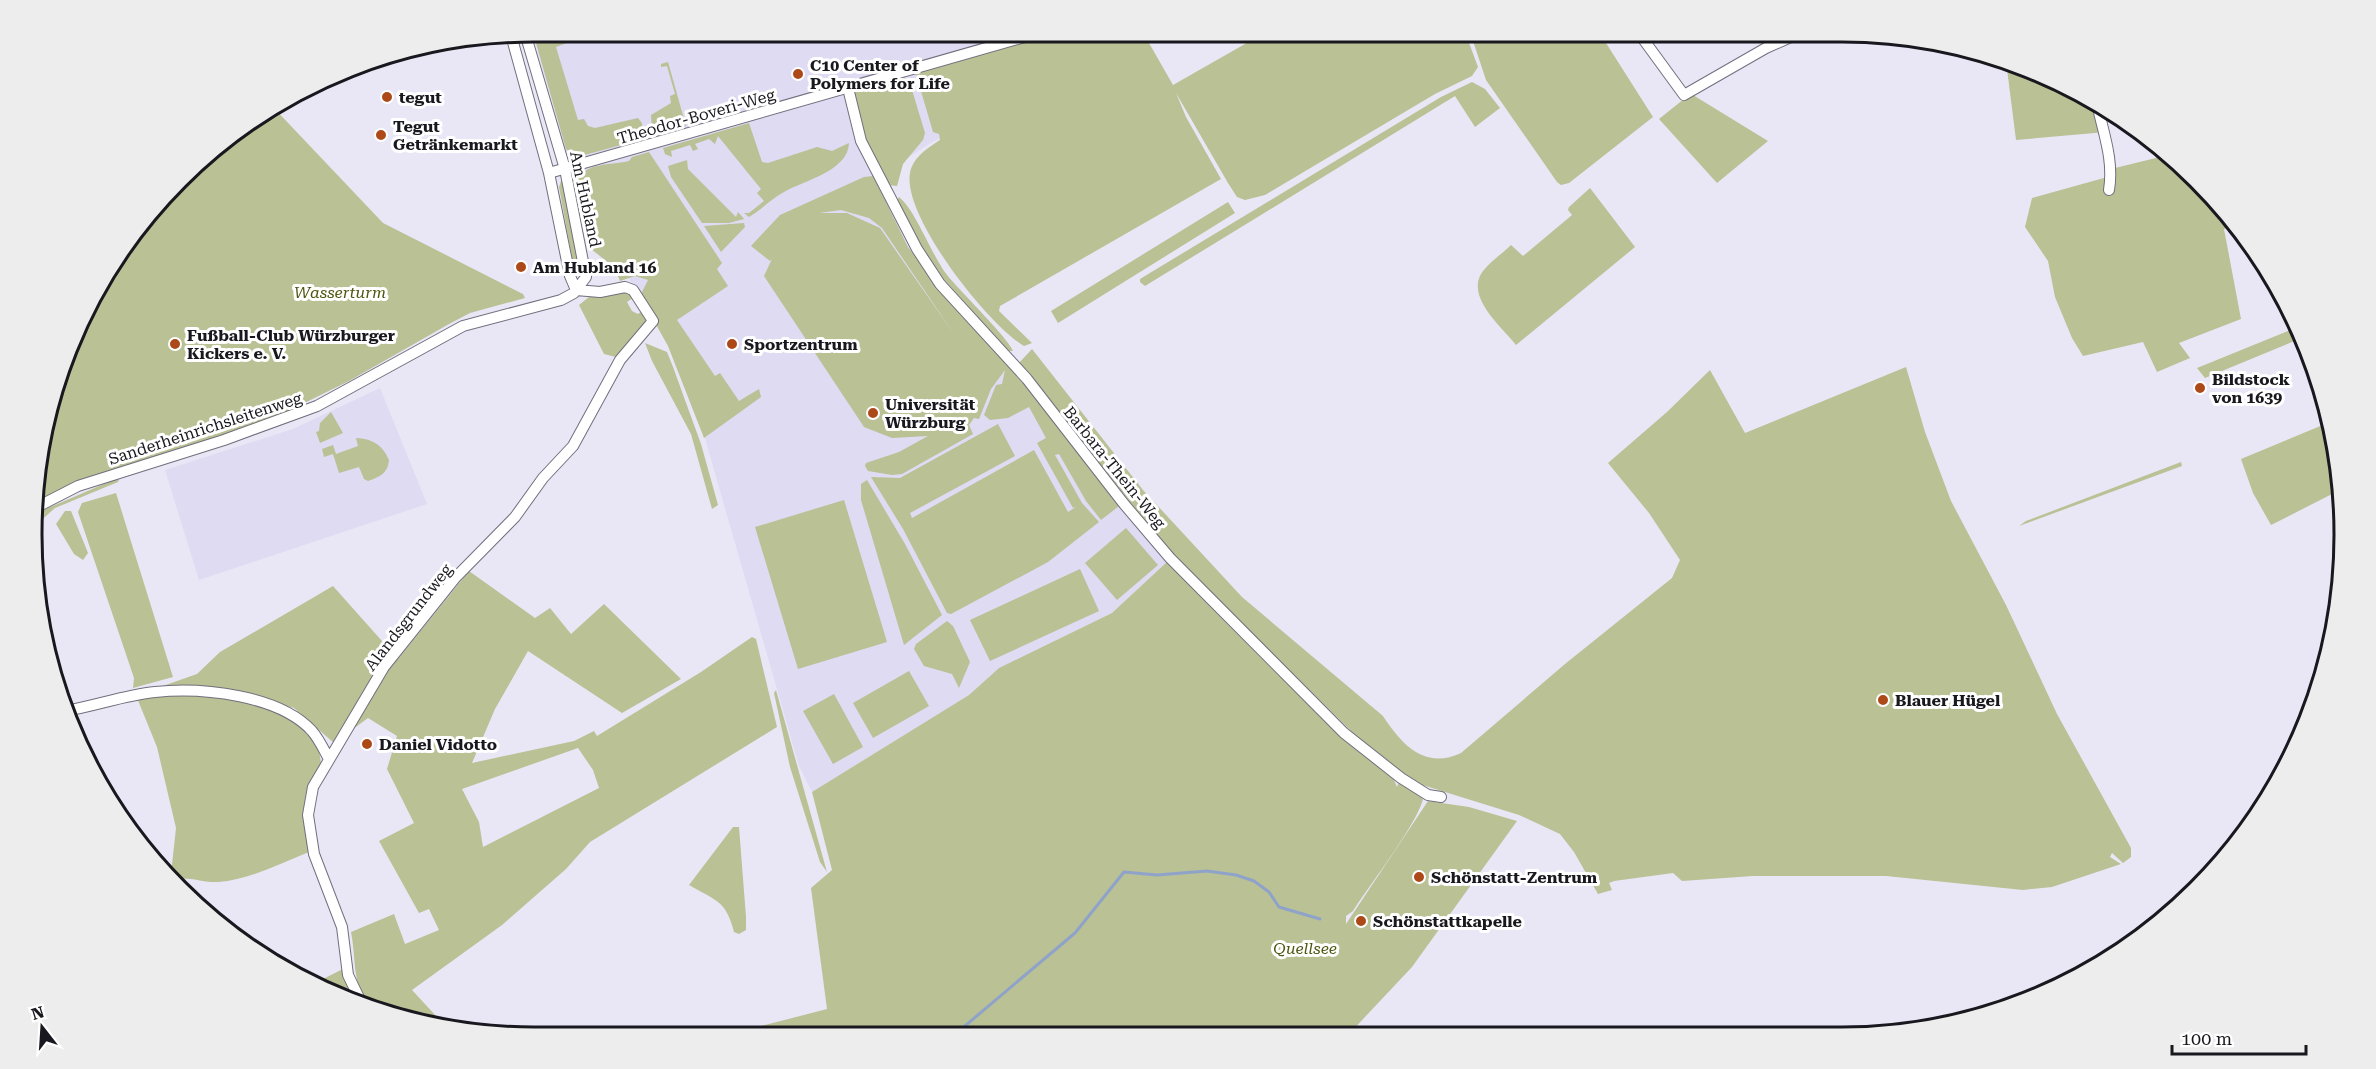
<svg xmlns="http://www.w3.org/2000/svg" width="2376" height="1069" font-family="'Roboto Serif',serif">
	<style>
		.built { fill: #dedbf2 }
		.green { fill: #b9c195; fill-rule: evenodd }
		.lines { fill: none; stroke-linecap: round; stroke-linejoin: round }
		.stream { stroke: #8fa3ca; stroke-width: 3 }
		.street-casing { stroke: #716f7d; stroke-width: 12 }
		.street { stroke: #fff; stroke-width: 10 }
		.poi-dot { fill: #ad4918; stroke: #fff; stroke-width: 2 }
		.labels { text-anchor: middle; stroke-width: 6; stroke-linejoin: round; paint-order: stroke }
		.poi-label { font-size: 16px; font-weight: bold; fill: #19181e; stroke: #fff; text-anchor: start }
		.street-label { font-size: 16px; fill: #19181e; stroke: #fff }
		.park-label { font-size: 16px; font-style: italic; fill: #4e560f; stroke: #fff }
		.rim { fill: none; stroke: #19181e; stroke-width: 3 }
	</style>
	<rect width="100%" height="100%" fill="#e9e7f6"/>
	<path class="built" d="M 532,32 L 1134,32 L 1001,110 L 932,142 L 875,179 L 908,247 L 940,289 L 1019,376 L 1120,508 L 1168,561 L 1112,613 L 999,668 L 969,695 L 812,792 L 799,766 L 704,435 L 695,391 L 665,334 L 627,276 L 587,241 L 577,190 Z
		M 380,388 L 427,504 L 199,580 L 165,470 L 293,429 Z"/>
	<path class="green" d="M 533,32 L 566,32 L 567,43 L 556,47 L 578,120 L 584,119 L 588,126 L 595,128 L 638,118 L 642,123 L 643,139 L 581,156 L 575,156 L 566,149 Z
		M 1055,32 L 1147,32 L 1145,36 L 1173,85 L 1266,32 L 1465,32 L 1478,67 L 1472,76 L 1435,94 L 1265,195 L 1245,200 L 1237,197 L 1228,183 L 1176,93 L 1186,117 L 1221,179 L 1000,306 L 999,311 L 1032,343 L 1024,346 C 988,325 902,216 910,173 C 913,157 928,148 940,140 L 939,134 L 933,132 L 916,74 L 919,71 Z
		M 1470,32 L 1599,32 L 1653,117 L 1569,183 L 1561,185 L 1557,182 L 1486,80 Z
		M 2006,61 L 2034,70 L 2097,103 L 2106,132 L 2016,140 Z
		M 668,62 L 686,126 L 657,135 L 652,130 L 651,115 L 671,103 L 670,96 L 675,94 L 667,66 L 661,67 L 661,64 Z
		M 901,76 L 909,80 L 925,133 L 923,140 L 903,164 L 897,186 L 888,185 L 866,140 L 853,93 Z
		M 1472,82 L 1485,89 L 1500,108 L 1475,127 L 1455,96 L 1145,286 L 1140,282 L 1140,279 L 1441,97 Z
		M 1689,95 L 1693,95 L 1768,141 L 1717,183 L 1659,119 Z
		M 272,106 L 383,223 L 523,294 L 525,298 L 470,313 L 449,324 L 349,381 L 280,415 L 39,501 L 41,437 L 99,283 L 203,156 Z
		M 749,123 L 762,162 L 768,163 L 817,147 L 832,151 L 849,143 C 848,171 805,180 784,192 C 771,199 761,210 749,217 L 744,213 L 749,213 L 764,201 L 757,193 L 761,189 L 718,136 L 715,144 L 709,139 L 695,144 L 698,149 L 693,151 L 690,145 L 671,151 L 672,157 L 665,154 L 663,148 Z
		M 649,152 L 722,263 L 717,269 L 728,286 L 677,320 L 715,376 L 720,373 L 739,401 L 759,389 L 761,397 L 704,438 L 668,346 L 640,296 L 648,280 L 635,276 L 620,281 L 614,267 L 591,249 L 576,183 C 582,162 613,165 629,161 L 632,157 Z
		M 2168,155 L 2197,179 L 2235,225 L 2224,229 L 2241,319 L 2179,343 L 2190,358 L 2157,372 L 2143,342 L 2083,356 L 2072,338 L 2055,297 L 2048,261 L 2025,227 L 2032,198 L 2111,176 L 2111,169 Z
		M 687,160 L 688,169 L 736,217 L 738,212 L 744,219 L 729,223 L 702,223 L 671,177 L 668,166 Z
		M 873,176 L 908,247 L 940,289 L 1019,376 L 1119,506 L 1101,520 L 1086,501 L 1059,454 L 1055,455 L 1082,503 L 1099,522 L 1048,562 L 951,614 L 947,613 L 903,529 L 871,477 L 900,478 L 998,424 L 1015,456 L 910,513 L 912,518 L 1034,450 L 1068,512 L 1076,507 L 1073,508 L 1037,443 L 1046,438 L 1029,407 L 1008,418 L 990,420 L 984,415 L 996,385 L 1002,384 L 1005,370 L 991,389 L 979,419 L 974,418 L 969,425 L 973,434 L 902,474 L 892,475 L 868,471 L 865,466 L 866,463 L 899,452 L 928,436 L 892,438 L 864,427 L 764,276 L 772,259 L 770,261 L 751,246 L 780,215 L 864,177 ZM 841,210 L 869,218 L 882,228 L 956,337 L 880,228 L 847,213 L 819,213 Z
		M 562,178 L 579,268 L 574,269 L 559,187 Z
		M 1590,188 L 1635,247 L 1516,345 C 1502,327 1467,299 1481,274 C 1488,263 1502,254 1511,245 L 1523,256 L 1572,215 L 1568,210 L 1569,207 Z
		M 899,197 C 915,209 932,256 947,275 C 959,290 1010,340 1013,351 L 1008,351 L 939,274 L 920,248 L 896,202 Z
		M 1228,202 L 1235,213 L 1058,323 L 1051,311 Z
		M 744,223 L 745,227 L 721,252 L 704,226 Z
		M 626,291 L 633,298 L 627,302 L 632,311 L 638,314 L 643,310 L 648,320 L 620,358 L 604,354 L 579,305 L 589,297 Z
		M 2298,327 L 2304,337 L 2205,378 L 2197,368 Z
		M 645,343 L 667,352 L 673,367 L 701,444 L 718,505 L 712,509 L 691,434 L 652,361 Z
		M 1032,349 L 1143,490 L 1242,597 L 1383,716 C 1402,745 1425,770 1461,753 L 1565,664 L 1672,578 L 1680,560 L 1649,513 L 1608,463 L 1667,412 L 1710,370 L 1745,433 L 1906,367 L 1925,432 L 1951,501 L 2006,605 L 2057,714 L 2131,848 L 2131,857 L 2123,863 L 2112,853 L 2110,857 L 2121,864 L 2052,887 L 2023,890 L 1886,876 L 1753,876 L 1682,881 L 1673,873 L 1614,881 L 1609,883 L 1612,890 L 1598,894 L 1574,852 L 1560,834 L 1519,815 L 1416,783 L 1354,734 L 1172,554 L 1019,363 Z
		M 331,412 L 343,433 L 320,443 L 316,432 L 319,431 L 320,423 Z
		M 2330,422 L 2335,436 L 2340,490 L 2271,525 L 2253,493 L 2241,459 Z
		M 356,438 C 372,439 382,444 389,460 C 388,473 380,477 368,481 L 364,479 L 359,467 L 339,473 L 333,454 L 324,457 L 322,449 L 333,445 L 336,454 L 358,446 Z
		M 2181,462 L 2182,466 L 2019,526 L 2026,521 Z
		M 120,477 L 118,482 L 55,508 L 38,523 L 39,512 Z
		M 867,480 L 905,544 L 942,615 L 904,645 L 861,500 L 861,484 Z
		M 116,493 L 173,677 L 133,688 L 134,678 L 78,512 L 82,503 Z
		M 844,500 L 887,642 L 798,669 L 755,527 Z
		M 65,511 L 71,511 L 88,553 L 83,560 L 74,554 L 56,524 Z
		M 1126,528 L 1158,565 L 1117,600 L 1085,563 Z
		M 1168,561 L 1343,738 L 1394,780 L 1397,787 L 1399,781 L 1423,799 C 1417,824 1369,886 1353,911 L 1346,916 L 1346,924 L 1428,801 L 1469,807 L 1517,821 L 1412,967 L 1348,1035 L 1086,1036 C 1072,1028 1054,1023 1041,1036 L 719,1037 L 827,1009 L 811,888 L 832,870 L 812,792 L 969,695 L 999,668 L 1112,613 Z
		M 1080,569 L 1099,611 L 990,661 L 970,620 Z
		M 469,571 L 535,618 L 550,608 L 571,634 L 604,604 L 681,679 L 622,713 L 528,651 L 495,709 L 472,763 L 574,741 L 594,731 L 597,736 L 701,672 L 752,637 L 756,639 L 777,727 L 590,842 L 566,869 L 502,925 L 412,990 L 448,1029 L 369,1007 C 351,978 357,964 351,932 L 394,914 L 405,944 L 439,930 L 429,909 L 419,913 L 379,841 L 414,823 L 387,769 L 397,736 L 368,718 L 334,743 L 294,708 L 215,687 L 157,688 L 197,674 L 220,652 L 333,586 L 398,659 ZM 578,748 L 593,770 L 599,788 L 483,847 L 479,822 L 462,789 Z
		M 947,621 L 953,626 L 970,662 L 959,688 L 952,674 L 924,666 L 914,649 L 916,644 Z
		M 909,671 L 929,706 L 873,738 L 853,703 Z
		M 776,690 L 827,872 L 820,862 L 790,767 L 774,693 Z
		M 834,694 L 863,747 L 833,764 L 803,711 Z
		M 157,695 L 215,695 L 291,716 L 310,734 L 319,750 L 321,763 L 310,789 L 309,852 C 281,863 249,880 218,882 C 203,883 192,877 176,879 L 171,874 L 176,828 L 157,747 L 137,698 Z
		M 733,827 L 739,827 L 746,917 L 746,930 L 739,934 L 734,932 C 726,900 716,901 689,885 Z
		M 345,968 L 361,1005 L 342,999 L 315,983 Z"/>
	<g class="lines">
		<path class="stream" d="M 953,1036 L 1075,933 L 1124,872 L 1157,875 L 1207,871 L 1236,875 L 1254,881 L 1269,892 L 1279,907 L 1320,919"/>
		<defs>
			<path id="street" d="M 1638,32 L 1684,95 L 1766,48 L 1802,32
				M 511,35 L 549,173 L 570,276 L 576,290
				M 848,88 L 861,141 L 917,249 L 940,284 L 1027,379 L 1124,504 L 1170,558 L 1344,733 L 1401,778 L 1428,795 L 1441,797
				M 2097,103 C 2103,133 2114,159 2109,190
				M 549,173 L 1042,32
				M 39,506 L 78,486 L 224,440 L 317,406 L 463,326 L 561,300 L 574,293 L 586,277 L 565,169 L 525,33
				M 65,711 C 95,706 125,695 155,692 C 202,687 279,695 312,731 C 319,739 324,750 329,759
				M 363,1006 L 348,975 L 342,927 L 314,854 L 308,815 L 313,787 L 384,667 L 456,577 L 515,517 L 543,478 L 573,446 L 620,360 L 653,321 L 633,290 L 625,287 L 600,292 L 576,290"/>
		</defs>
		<use href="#street" class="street-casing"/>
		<use href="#street" class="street"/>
	</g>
	<g class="poi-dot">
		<circle cx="798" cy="74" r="6"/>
		<circle cx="387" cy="97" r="6"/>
		<circle cx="381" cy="135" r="6"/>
		<circle cx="521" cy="267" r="6"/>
		<circle cx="175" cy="344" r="6"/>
		<circle cx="732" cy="344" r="6"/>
		<circle cx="2200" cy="388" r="6"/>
		<circle cx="873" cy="413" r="6"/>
		<circle cx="1883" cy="700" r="6"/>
		<circle cx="367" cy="744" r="6"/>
		<circle cx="1419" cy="877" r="6"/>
		<circle cx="1361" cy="921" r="6"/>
	</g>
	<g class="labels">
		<g class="poi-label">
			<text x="810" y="71">C10 Center of<tspan x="810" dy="18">Polymers for Life</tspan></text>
			<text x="399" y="103">tegut</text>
			<text x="393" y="132">Tegut<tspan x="393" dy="18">Getränkemarkt</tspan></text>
			<text x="533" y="273">Am Hubland 16</text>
			<text x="187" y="341">Fußball-Club Würzburger<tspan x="187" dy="18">Kickers e. V.</tspan></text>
			<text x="744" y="350">Sportzentrum</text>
			<text x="2212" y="385">Bildstock<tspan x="2212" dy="18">von 1639</tspan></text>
			<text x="885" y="410">Universität<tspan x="885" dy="18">Würzburg</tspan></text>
			<text x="1895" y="706">Blauer Hügel</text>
			<text x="379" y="750">Daniel Vidotto</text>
			<text x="1431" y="883">Schönstatt-Zentrum</text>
			<text x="1373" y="927">Schönstattkapelle</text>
		</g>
		<g class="street-label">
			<text transform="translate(696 116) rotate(-16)" y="6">Theodor-Boveri-Weg</text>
			<text transform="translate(586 199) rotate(78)" y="6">Am Hubland</text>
			<text transform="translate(205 428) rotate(-18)" y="6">Sanderheinrichsleitenweg</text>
			<text transform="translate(1115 467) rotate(51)" y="6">Barbara-Thein-Weg</text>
			<text transform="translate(408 617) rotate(-52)" y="6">Alandsgrundweg</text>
		</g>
		<g class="park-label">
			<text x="340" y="298">Wasserturm</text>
			<text x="1305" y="954">Quellsee</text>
		</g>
	</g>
	<path d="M0 0H2376V1069H0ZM534 42H1842A492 492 0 0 1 2334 534V535A492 492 0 0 1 1842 1027H534A492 492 0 0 1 42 535V534A492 492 0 0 1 534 42Z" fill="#ededed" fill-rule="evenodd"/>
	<path class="rim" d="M534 42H1842A492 492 0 0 1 2334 534V535A492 492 0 0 1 1842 1027H534A492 492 0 0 1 42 535V534A492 492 0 0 1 534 42Z"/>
	<g transform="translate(42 1027) rotate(343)" stroke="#ffffff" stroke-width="4.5" paint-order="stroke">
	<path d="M0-4.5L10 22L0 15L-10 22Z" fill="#19181e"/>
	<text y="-9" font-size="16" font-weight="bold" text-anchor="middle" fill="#19181e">N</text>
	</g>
	<path d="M2172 1045v9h134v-9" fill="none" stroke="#19181e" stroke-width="3"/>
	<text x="2181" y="1045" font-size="18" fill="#19181e" stroke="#ffffff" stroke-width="4.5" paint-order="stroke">100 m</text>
</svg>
